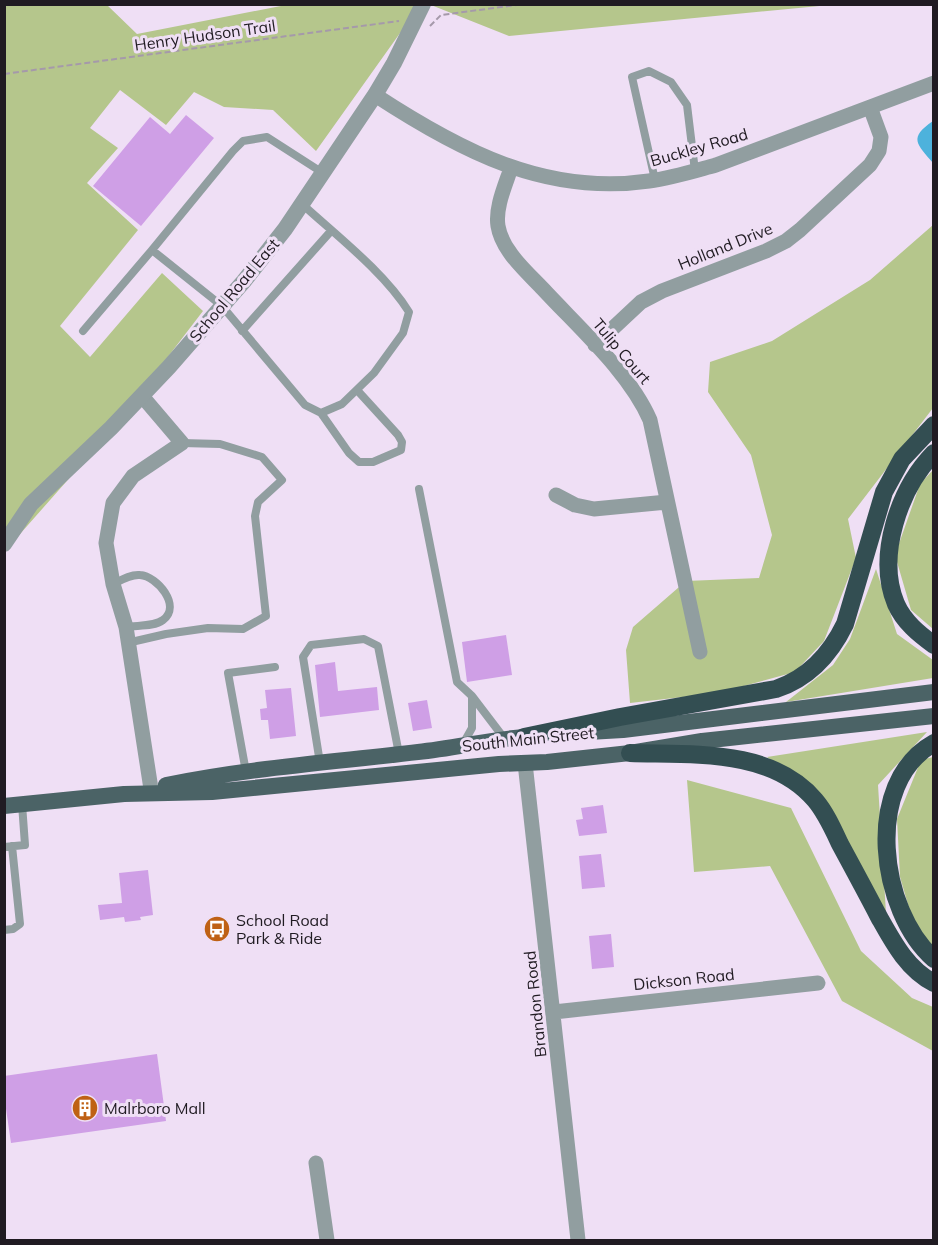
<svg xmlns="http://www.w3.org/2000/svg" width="938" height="1245" font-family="Mulish,sans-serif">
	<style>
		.green { fill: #b5c68c }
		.water { fill: #4db2dc }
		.building { fill: #cf9fe6 }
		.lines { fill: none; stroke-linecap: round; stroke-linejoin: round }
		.path { stroke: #a599aa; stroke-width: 2; stroke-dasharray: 6 3; stroke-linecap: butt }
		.service { stroke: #919ea0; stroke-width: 8 }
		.minor { stroke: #919ea0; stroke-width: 15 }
		.tertiary { stroke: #919ea0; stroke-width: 16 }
		.primary { stroke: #4b6366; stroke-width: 16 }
		.motorway { stroke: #334e52; stroke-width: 18 }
		.labels { text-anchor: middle; stroke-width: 6; stroke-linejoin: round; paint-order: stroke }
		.street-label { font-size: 16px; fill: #201b22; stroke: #efdff5 }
		.poi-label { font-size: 16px; fill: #201b22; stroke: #efdff5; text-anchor: start }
	</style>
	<rect width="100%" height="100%" fill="#efdff5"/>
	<path class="green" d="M 5,5 L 107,5 L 137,34 L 286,5 L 420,5 L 316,151 L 273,110 L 224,107 L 194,92 L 166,125 L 120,90 L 90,128 L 118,148 L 87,183 L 138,230 L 60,326 L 90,357 L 162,273 L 203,311 L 111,431 L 5,551 Z
		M 431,5 L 431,4 L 830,5 L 509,36 Z
		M 933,225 L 933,408 L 848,519 L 856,558 L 824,641 L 795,672 L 718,693 L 630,703 L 626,650 L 633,627 L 686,581 L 759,578 L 772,535 L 751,455 L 708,392 L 710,362 L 772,341 L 870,280 Z
		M 933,470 L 933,629 L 911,610 L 895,555 L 920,484 Z
		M 876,569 L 897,634 L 933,660 L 933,678 L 786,702 L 833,665 L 850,639 Z
		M 927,732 L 878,785 L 886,913 L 817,792 L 767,757 Z
		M 933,757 L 933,947 L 916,932 L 900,877 L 897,819 L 921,760 Z
		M 687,780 L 791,808 L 861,951 L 912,998 L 933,1007 L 933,1051 L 842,1001 L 770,866 L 694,872 Z"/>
	<path class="water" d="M 933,121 L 933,163 C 917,144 908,138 933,121 Z"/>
	<path class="building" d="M 186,115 L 214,138 L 141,226 L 93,186 L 150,117 L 170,134 Z
		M 506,635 L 512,675 L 467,682 L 462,642 Z
		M 335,662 L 338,691 L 377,687 L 379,710 L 320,717 L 315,665 Z
		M 291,688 L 296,736 L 270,739 L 268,720 L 261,720 L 260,709 L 267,708 L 265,690 Z
		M 427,700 L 432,728 L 413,731 L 408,703 Z
		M 603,805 L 607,833 L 579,836 L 576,820 L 583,819 L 581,808 Z
		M 601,854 L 605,887 L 582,889 L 579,856 Z
		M 148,870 L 153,915 L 140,917 L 141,920 L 125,922 L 124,917 L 100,920 L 98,905 L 122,903 L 119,873 Z
		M 611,934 L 614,967 L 592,969 L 589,936 Z
		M 157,1054 L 166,1121 L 11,1143 L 4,1095 L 4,1076 Z"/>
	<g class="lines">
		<path class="path" d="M 430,26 L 441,15 L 524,4
			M 4,74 L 399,21"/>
		<path class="service" d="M 655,180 L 632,77 L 649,71 L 671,82 L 687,105 L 695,171
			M 302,204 C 337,236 384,272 409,312 L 403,333 L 374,373 L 342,404 L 321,413 L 305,405 L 222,306 L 152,250 L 233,151 L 243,141 L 267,137 L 323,173
			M 83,331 L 152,250
			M 242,331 L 331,231
			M 321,413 L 349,453 L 359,462 L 373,462 L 401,450 L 402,442 L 398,435 L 357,390
			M 419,489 L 457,682 L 472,696
			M 113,584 C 121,580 131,574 140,575 C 157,576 182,606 163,620 C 154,627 137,625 126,627
			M 127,643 L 166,634 L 208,628 L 243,629 L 266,616 L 255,516 L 258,502 L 282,480 L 262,457 L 220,444 L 182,443
			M 463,744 L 472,728 L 472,696 L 504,738
			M 320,763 L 303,657 L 311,645 L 364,639 L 378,646 L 399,754
			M 246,772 L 228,673 L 275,667
			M 4,847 L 25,845 L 22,804
			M 4,930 L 13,929 L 20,924 L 12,846"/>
		<path class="minor" d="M 375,95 C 459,150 545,196 649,181 C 672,178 694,171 716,165 L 934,83
			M 511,168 C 505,186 495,208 498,226 C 502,251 527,272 543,289 C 579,328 629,372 650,420 L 700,652
			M 595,345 L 641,302 L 662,291 L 766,251 L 786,241 L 800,230 L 870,165 L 879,151 L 881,137 L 870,107
			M 142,396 L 182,443 L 133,476 L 113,503 L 106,543 L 113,584 L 126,627 L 151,789
			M 556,495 L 575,505 L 594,509 L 667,502
			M 525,763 L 578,1240
			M 554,1012 L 818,983
			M 316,1163 L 327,1240"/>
		<path class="tertiary" d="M 4,544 L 31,504 L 111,428 L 169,367 L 244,281 L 285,229 L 375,95 L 394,63 L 423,4"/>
		<path class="primary" d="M 571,733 L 623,730 L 934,692
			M 166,785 C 249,768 334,762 418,752 C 457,748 496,738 536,736
			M 4,806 L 124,794 L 212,792 L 499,764 L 547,762 L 630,753 L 702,741 L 934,716"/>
		<path class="motorway" d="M 934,453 C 899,489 876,556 896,604 C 904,622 919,634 934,645
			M 524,737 L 620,717 L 776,689 C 809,678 830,655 845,624 L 884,492 L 902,459 L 934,425
			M 934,743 C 862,783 880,912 934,959
			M 630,753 C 692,755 771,748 815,800 C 826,813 833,829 840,844 C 853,868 866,892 879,917 C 893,942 907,969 934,983"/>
	</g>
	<defs>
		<symbol id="bus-disc" viewBox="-11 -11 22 22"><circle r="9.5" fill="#bf6114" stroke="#efdff5"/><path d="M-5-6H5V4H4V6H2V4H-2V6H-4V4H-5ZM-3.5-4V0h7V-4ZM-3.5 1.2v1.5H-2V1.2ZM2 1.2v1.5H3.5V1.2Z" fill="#fff"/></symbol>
		<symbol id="building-disc" viewBox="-11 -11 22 22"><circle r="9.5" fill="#bf6114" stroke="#efdff5"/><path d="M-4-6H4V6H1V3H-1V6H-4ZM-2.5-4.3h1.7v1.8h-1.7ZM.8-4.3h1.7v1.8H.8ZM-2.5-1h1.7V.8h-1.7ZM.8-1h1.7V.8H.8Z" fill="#fff"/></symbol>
	</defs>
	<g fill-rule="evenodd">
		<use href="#bus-disc" x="202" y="914" width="30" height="30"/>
		<use href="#building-disc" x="70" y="1093" width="30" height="30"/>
	</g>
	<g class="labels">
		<g class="street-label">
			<text transform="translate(205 35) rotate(-8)" y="6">Henry Hudson Trail</text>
			<text transform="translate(699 147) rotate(-16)" y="6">Buckley Road</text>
			<text transform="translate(725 246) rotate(-22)" y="6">Holland Drive</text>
			<text transform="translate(234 290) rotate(-50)" y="6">School Road East</text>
			<text transform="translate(622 351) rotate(50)" y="6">Tulip Court</text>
			<text transform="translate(528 739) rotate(-6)" y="6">South Main Street</text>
			<text transform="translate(684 979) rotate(-6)" y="6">Dickson Road</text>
			<text transform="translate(535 1004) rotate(-96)" y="6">Brandon Road</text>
		</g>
		<g class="poi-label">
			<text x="236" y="926">School Road<tspan x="236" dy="18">Park &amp; Ride</tspan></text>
			<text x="104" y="1114">Malrboro Mall</text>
		</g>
	</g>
	<rect width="938" height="1245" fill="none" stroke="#201b22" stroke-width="12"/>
</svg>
